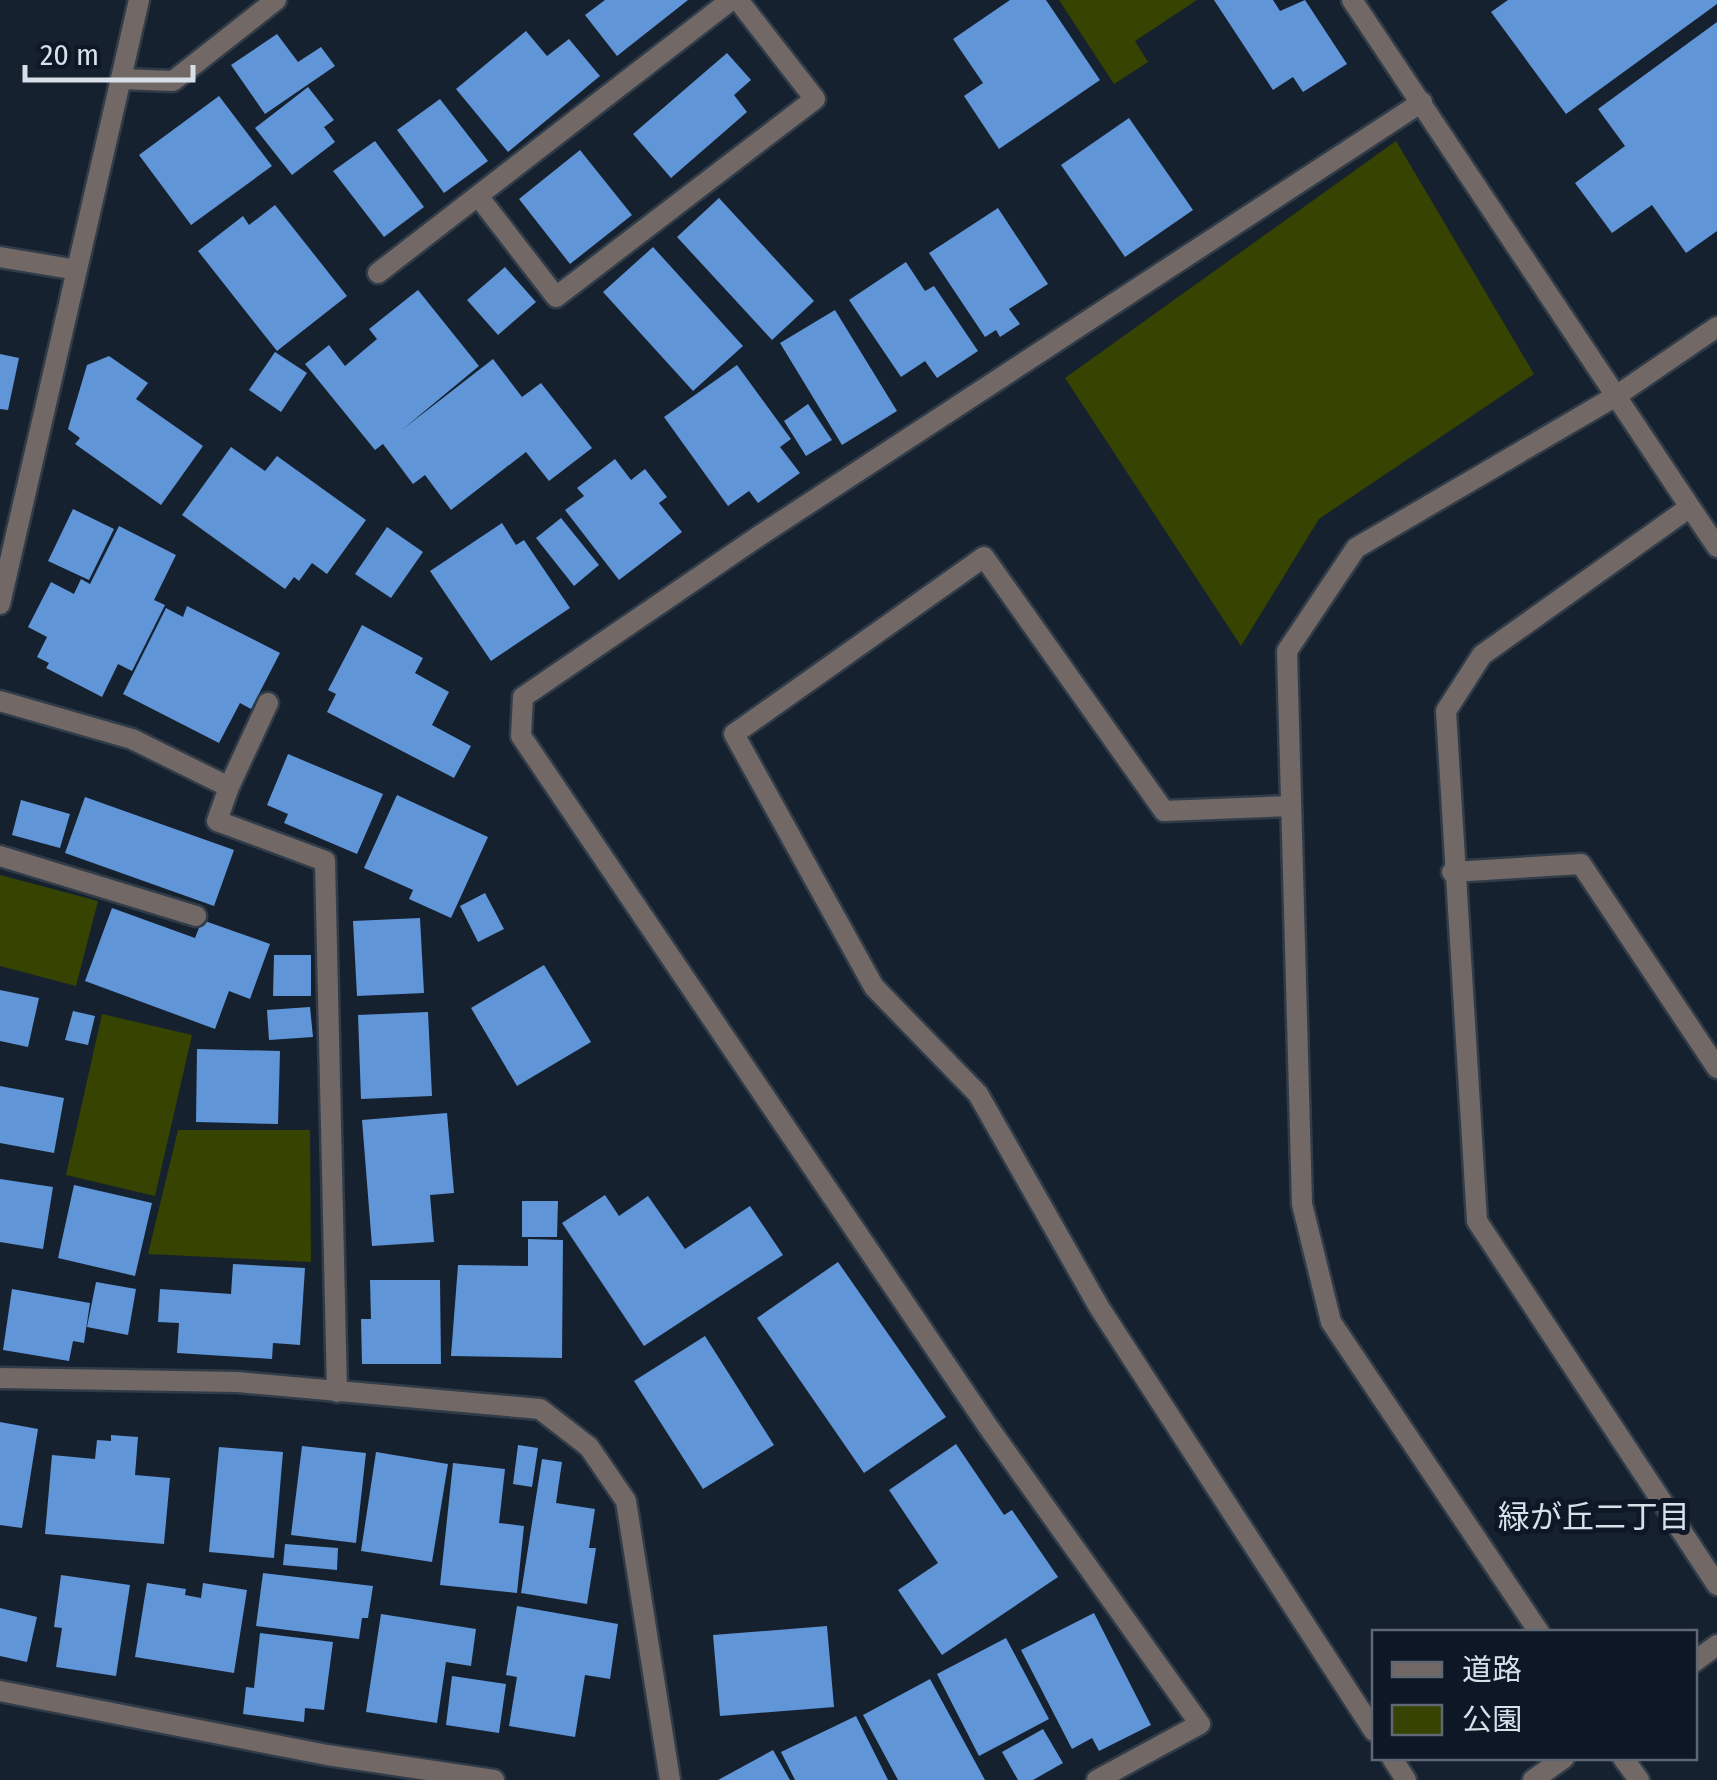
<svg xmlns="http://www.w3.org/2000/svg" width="1717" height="1780" font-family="'Fira Sans Condensed','Noto Sans JP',sans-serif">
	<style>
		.green { fill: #374301 }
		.building { fill: #6095d8 }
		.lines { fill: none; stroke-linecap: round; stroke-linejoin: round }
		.lane-casing { stroke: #313c49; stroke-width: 25 }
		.street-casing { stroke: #313c49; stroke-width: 25 }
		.lane { stroke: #726866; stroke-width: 20 }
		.street { stroke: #726866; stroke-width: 20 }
		.labels { text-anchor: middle; stroke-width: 10; stroke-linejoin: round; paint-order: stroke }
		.neighbourhood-label { font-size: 32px; fill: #d7dfe9; stroke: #0d1725 }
	</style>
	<rect width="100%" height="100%" fill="#16212f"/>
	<path class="green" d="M 1059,0 L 1197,0 L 1135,41 L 1148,62 L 1114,84 Z
		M 1396,141 L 1534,374 L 1319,519 L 1241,646 L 1065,378 Z
		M 0,875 L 98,901 L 76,986 L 0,966 Z
		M 102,1014 L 192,1035 L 155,1196 L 66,1175 Z
		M 178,1130 L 310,1130 L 311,1262 L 148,1254 Z"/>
	<path class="building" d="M 605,0 L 688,0 L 617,56 L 585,15 Z
		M 1010,0 L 1046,0 L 1100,80 L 999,149 L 964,96 L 983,83 L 953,39 Z
		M 1214,0 L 1273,0 L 1280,11 L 1305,0 L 1347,64 L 1303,92 L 1293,77 L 1273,90 Z
		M 1508,0 L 1717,0 L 1717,4 L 1566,114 L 1491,12 Z
		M 1717,22 L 1717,231 L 1686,253 L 1652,205 L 1612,233 L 1575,183 L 1625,146 L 1598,109 Z
		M 526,31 L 547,56 L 569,39 L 600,76 L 508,152 L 456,89 Z
		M 277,34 L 298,62 L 321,47 L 335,66 L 265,114 L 231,65 Z
		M 727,53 L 751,80 L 734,95 L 747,112 L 671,178 L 633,134 Z
		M 308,87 L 334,120 L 324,127 L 335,142 L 292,175 L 255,128 Z
		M 219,96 L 272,166 L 191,225 L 139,155 Z
		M 440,99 L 488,161 L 444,193 L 397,130 Z
		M 1129,118 L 1193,210 L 1125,257 L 1061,165 Z
		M 375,141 L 424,207 L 384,237 L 333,171 Z
		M 580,150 L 632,215 L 570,264 L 519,199 Z
		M 719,198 L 814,301 L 772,340 L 677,237 Z
		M 275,205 L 347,296 L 277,351 L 198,251 L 243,216 L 249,225 Z
		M 998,208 L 1048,284 L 1009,309 L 1020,324 L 1000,337 L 996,330 L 985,337 L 929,253 Z
		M 653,247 L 743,346 L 693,391 L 603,292 Z
		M 906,262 L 925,291 L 934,286 L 978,351 L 937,378 L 925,361 L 901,377 L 849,300 Z
		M 505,267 L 536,302 L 498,335 L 467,300 Z
		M 418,290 L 479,366 L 403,429 L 493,359 L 522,397 L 541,383 L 592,448 L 549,481 L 526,452 L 451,510 L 425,475 L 413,484 L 383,444 L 375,450 L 305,364 L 329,345 L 345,366 L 377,339 L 369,329 Z
		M 835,310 L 897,411 L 842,445 L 780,343 Z
		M 275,352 L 307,373 L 281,412 L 249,390 Z
		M 0,354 L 19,358 L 8,410 L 0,409 Z
		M 109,356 L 148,383 L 136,399 L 203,446 L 161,505 L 75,444 L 80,438 L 68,429 L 87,365 Z
		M 737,365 L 791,439 L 780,447 L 800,473 L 758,503 L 749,491 L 728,506 L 664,417 Z
		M 808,404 L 832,440 L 806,456 L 784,421 Z
		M 231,447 L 265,471 L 277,456 L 366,520 L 327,574 L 312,563 L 299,581 L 294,577 L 285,589 L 182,515 Z
		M 615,459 L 631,480 L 645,469 L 667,497 L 659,503 L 682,532 L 619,580 L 565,510 L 584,496 L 577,488 Z
		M 73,509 L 114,529 L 89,580 L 48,561 Z
		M 561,518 L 599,565 L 574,586 L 536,538 Z
		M 502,523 L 516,545 L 524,540 L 570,608 L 491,661 L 430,571 Z
		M 119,526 L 176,555 L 154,600 L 165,605 L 132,671 L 118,664 L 102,697 L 46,668 L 49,663 L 37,657 L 47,637 L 28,627 L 51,582 L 74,594 L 81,579 L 90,584 Z
		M 387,527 L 423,552 L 391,598 L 355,574 Z
		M 187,606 L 280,653 L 251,709 L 240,703 L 219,743 L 123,694 L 166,608 L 183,617 Z
		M 362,625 L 423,658 L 415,673 L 449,692 L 432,725 L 471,746 L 454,778 L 327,712 L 336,694 L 328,690 Z
		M 288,754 L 383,794 L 357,854 L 284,823 L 288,814 L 267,805 Z
		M 397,795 L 488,837 L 451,918 L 409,899 L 413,890 L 364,868 Z
		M 85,797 L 234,850 L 214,906 L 65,853 Z
		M 21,800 L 70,814 L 60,848 L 12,835 Z
		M 485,893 L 504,929 L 478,942 L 460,906 Z
		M 112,908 L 195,938 L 202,920 L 270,944 L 250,999 L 229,991 L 215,1029 L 85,981 Z
		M 420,918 L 424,993 L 357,996 L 353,921 Z
		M 274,955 L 311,955 L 311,996 L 273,996 Z
		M 544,965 L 591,1042 L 517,1086 L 471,1008 Z
		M 0,990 L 39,998 L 28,1047 L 0,1041 Z
		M 310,1007 L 313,1037 L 269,1040 L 267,1010 Z
		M 73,1011 L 95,1016 L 88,1045 L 65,1040 Z
		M 428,1012 L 432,1096 L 361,1099 L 358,1015 Z
		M 197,1049 L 280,1051 L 278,1124 L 196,1122 Z
		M 0,1086 L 64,1098 L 54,1153 L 0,1143 Z
		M 447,1113 L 454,1193 L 430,1195 L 434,1242 L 372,1246 L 362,1120 Z
		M 0,1179 L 53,1187 L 43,1249 L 0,1242 Z
		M 74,1185 L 152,1203 L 135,1276 L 58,1258 Z
		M 605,1195 L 619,1216 L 648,1196 L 685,1249 L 750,1206 L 783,1255 L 644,1346 L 562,1223 Z
		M 522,1201 L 558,1201 L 557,1237 L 522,1237 Z
		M 528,1239 L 563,1240 L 562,1358 L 451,1356 L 458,1265 L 528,1266 Z
		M 838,1262 L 946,1417 L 864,1473 L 757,1318 Z
		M 233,1264 L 305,1268 L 300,1345 L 273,1343 L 272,1359 L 177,1353 L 179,1323 L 158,1322 L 160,1289 L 231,1294 Z
		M 370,1280 L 440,1280 L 441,1364 L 362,1364 L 361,1319 L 371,1319 Z
		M 96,1282 L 136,1289 L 128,1335 L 87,1327 Z
		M 12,1289 L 90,1303 L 84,1343 L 73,1341 L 69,1361 L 3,1350 Z
		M 705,1336 L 774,1445 L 703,1489 L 634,1381 Z
		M 0,1422 L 38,1429 L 22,1528 L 0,1525 Z
		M 111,1435 L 138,1437 L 135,1475 L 170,1478 L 164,1544 L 45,1534 L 52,1455 L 95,1459 L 97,1440 L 111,1441 Z
		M 956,1444 L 1004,1515 L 1012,1510 L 1058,1577 L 942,1655 L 898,1590 L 938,1563 L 889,1490 Z
		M 518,1445 L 538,1448 L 532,1487 L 513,1484 Z
		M 302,1446 L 366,1453 L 356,1543 L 291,1535 Z
		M 219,1447 L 283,1452 L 274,1558 L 209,1552 Z
		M 376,1452 L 448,1464 L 432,1562 L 361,1551 Z
		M 542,1459 L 562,1462 L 556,1503 L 595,1509 L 589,1548 L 596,1548 L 587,1604 L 521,1593 Z
		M 453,1463 L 505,1469 L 499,1523 L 524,1526 L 517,1593 L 440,1585 Z
		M 285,1544 L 338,1548 L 337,1570 L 283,1565 Z
		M 263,1573 L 373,1586 L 368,1618 L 362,1618 L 359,1639 L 256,1626 Z
		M 61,1575 L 130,1585 L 116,1676 L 56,1667 L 62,1628 L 54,1627 Z
		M 147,1583 L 186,1589 L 185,1595 L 201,1598 L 203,1583 L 247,1590 L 234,1673 L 135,1657 Z
		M 517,1606 L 618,1624 L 610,1679 L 585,1675 L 575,1737 L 509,1726 L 517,1677 L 506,1675 Z
		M 0,1608 L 37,1617 L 27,1662 L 0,1656 Z
		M 1094,1613 L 1151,1725 L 1099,1751 L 1092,1738 L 1072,1749 L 1021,1650 Z
		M 381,1614 L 476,1629 L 471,1666 L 446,1662 L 437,1723 L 366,1712 Z
		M 827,1626 L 834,1707 L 720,1716 L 713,1635 Z
		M 260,1633 L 333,1642 L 324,1710 L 305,1708 L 304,1722 L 243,1714 L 246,1687 L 254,1688 Z
		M 1006,1638 L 1049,1719 L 979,1756 L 937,1674 Z
		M 452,1676 L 506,1684 L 499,1733 L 446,1725 Z
		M 930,1679 L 985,1780 L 898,1780 L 863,1715 Z
		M 856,1716 L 888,1780 L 795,1780 L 781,1752 Z
		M 1043,1729 L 1063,1763 L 1033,1780 L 1018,1780 L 1002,1752 Z
		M 773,1750 L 790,1780 L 718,1780 Z"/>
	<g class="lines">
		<defs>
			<path id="lane" d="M 121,79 L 173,81 L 276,0
				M 478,196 L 556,297 L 815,99 L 738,0
				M 378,273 L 731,0
				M 0,701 L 132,739 L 229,787 L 217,821 L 325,861 L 337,1392
				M 229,787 L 268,703
				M 0,856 L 196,916
				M 0,1378 L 237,1382 L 540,1409 L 589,1447 L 626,1501 L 670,1780"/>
			<path id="street" d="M 1352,0 L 1616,396 L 1717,327
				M 0,257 L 77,270
				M 1690,507 L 1717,547
				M 0,604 L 139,0
				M 1291,806 L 1164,811 L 984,557 L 734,734 L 874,987 L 978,1094 L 1099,1307 L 1374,1731
				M 1452,872 L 1581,864 L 1717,1068
				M 1539,1632 L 1331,1322 L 1302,1204 L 1287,651 L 1356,548 L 1616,396 L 1690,507 L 1482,655 L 1446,711 L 1477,1221 L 1717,1585
				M 1694,1662 L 1717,1645
				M 0,1691 L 327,1755 L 494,1780
				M 1392,1758 L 1406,1780
				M 1623,1758 L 1639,1780
				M 1097,1780 L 1200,1724 L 989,1428 L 521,736 L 523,697 L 756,538 L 1422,102
				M 1533,1780 L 1564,1758"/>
		</defs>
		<use href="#lane" class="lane-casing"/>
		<use href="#street" class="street-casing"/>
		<use href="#lane" class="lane"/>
		<use href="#street" class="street"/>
	</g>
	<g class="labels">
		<g class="neighbourhood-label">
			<text x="1594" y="1528">緑が丘二丁目</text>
		</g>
	</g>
	<rect x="1372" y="1630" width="325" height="130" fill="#0d1725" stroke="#5e6773" stroke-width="2.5"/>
	<rect x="1392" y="1662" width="50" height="15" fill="#726866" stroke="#5e6773" stroke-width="2.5"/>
	<text x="1462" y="1680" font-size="30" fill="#d7dfe9">道路</text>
	<rect x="1392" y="1705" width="50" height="30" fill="#374301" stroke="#5e6773" stroke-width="2.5"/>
	<text x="1462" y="1730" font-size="30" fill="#d7dfe9">公園</text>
	<path d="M25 65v15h168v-15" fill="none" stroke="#d7dfe9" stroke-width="5"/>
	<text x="40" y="65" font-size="30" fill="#d7dfe9" stroke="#0d1725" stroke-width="8" paint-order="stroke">20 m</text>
</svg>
